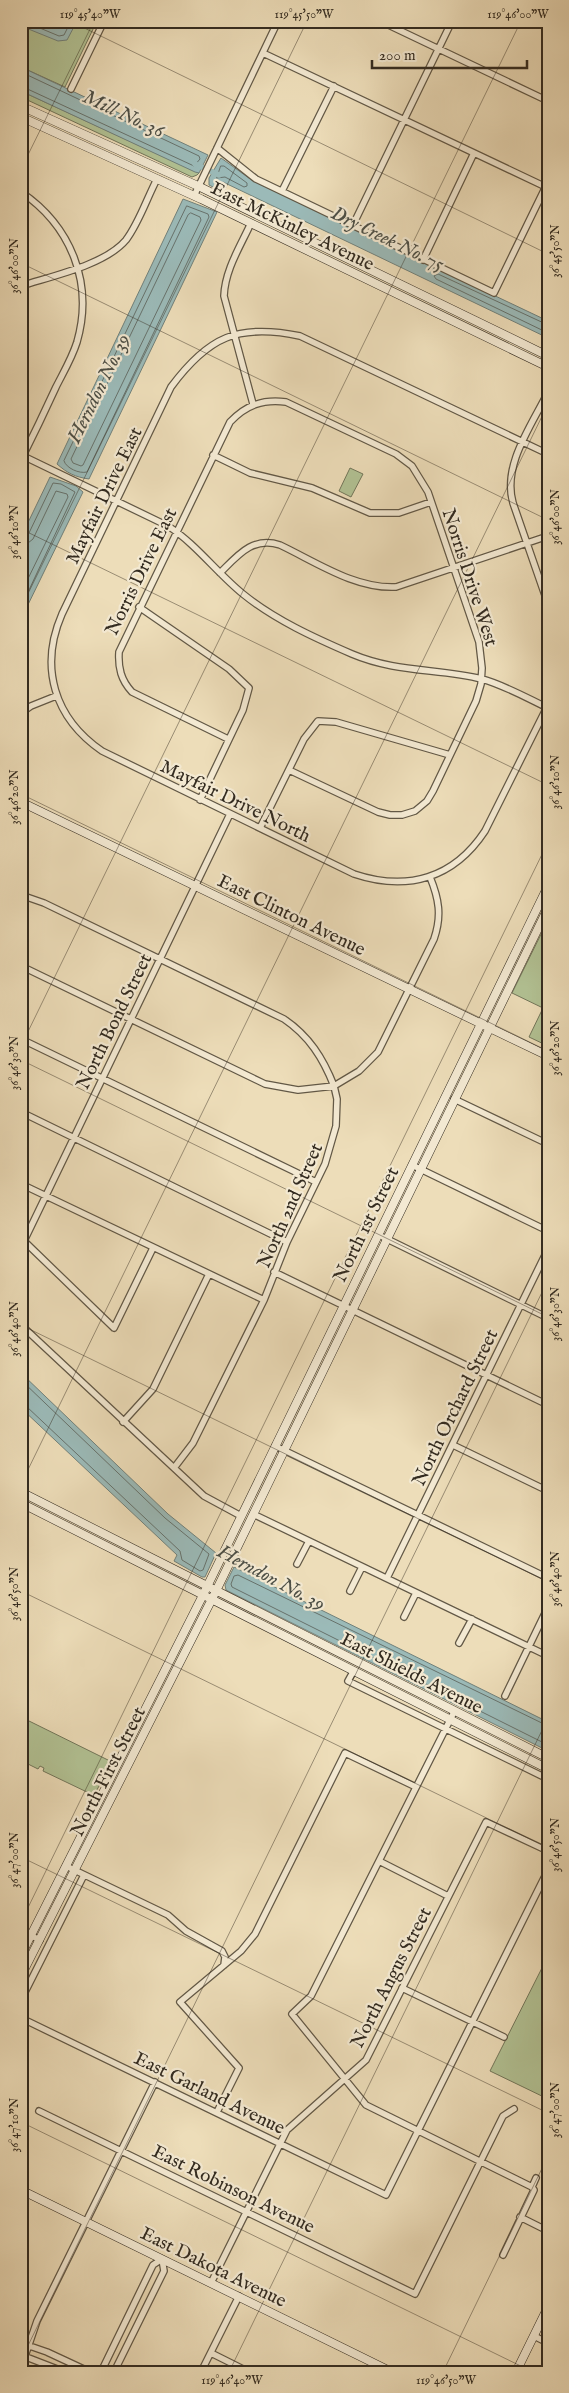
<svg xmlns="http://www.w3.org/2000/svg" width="569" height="2393" font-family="'IM FELL English',serif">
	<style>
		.green { fill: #b2c294; stroke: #72765a }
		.water { fill: #9bbab8; stroke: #71817b }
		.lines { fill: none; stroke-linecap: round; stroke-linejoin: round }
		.shore { stroke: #67726c; stroke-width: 1 }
		.canal { stroke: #9bbab8; stroke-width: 5.5 }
		.street-casing { stroke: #625846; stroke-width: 8 }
		.secondary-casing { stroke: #332b20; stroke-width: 9 }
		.street { stroke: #f3e9d2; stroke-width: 5.5 }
		.secondary { stroke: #f3e9d2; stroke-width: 8 }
		.ticks { fill: none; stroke: #332b20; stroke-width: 1; stroke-opacity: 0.45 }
		.labels { text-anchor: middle; stroke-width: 4.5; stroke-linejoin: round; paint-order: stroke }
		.street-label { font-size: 19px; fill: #332b20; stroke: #f3e9d2 }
		.water-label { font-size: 20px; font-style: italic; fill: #4d4f46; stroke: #f3e9d2 }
		.neatline { fill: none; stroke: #332b20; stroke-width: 2 }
		.ticks-label { font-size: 12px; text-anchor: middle; fill: #332b20 }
	</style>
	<rect width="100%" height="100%" fill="#edddb9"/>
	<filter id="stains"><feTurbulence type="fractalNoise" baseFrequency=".004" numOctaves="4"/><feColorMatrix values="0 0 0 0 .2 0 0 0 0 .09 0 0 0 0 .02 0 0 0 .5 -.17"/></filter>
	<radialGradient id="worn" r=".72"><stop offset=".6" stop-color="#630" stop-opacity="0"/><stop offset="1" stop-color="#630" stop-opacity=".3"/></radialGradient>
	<path class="green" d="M 21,21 L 97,21 L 65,87 L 21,67 Z
		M 21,91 L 199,173 L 197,175 L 192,177 L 21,97 Z
		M 350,468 L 363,474 L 351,497 L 339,491 Z
		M 548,920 L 548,1046 L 529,1037 L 543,1008 L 512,993 Z
		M 25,1719 L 112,1762 L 92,1799 L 89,1793 L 43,1771 L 44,1768 L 40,1766 L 38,1769 L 24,1762 L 25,1759 L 21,1757 L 21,1727 Z
		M 548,1956 L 548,2099 L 490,2071 Z"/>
	<path class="water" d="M 21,21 L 77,21 L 67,40 L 58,41 L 21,26 Z
		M 21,67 L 208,155 L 199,173 L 195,172 L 21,91 Z
		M 221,158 L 253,181 L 548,321 L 548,338 L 223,182 L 219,190 L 209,185 L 209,178 Z
		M 183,199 L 217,212 L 89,479 C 75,477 67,473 57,464 Z
		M 50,477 L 76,486 L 83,492 L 21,619 L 21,537 Z
		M 21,1373 L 168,1514 L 216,1553 L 205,1577 L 202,1577 L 174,1561 L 177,1555 L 21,1408 Z
		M 234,1567 L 548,1722 L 548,1751 L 226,1590 L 225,1585 Z"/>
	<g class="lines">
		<path class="shore" d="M 23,21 L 59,36 L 64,35 L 71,21
			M 21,72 L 199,156 L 200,159 L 194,166 L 21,86
			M 221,166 L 224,166 L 247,183 L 247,186 L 244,187 L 225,177 L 217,178 Z
			M 187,206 L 208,214 L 209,217 L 87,472 C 79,474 66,468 64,461 Z
			M 191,213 L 200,217 L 201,220 L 83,465 L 81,466 L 73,463 L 71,459 L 188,215 Z
			M 548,325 L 438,274 L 434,276 L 436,279 L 548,333
			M 21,538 L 28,535 L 53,483 L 61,484 L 75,492 L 21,607
			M 21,544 L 28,543 L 33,539 L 56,491 L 67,494 L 68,497 L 21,593
			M 21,1380 L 165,1518 L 209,1554 L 203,1570 L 200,1571 L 182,1560 L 180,1551 L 26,1406 L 21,1405
			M 548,1726 L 238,1575 L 234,1576 L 231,1584 L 232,1587 L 548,1745"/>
		<path class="canal" d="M 195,164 L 219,175"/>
		<defs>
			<path id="street" d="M 380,21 L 548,101
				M 263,53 L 548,188
				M 71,89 L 104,21
				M 217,148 L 256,179 L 494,293 L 548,182
				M 282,191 L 334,86
				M 21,192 C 71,226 94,283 77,342 C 72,358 63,373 56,387 C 45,411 33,436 21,460
				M 194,196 L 278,21
				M 251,223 C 240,247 225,270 224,296 L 253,404
				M 353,225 L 452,21
				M 423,260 L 474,153
				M 21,286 C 52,276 105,265 126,240 C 139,223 147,198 157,179
				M 548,392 C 532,425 502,465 513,503 L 548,604
				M 548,454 L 300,336 C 238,323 208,337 171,387 L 62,614 C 39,667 54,718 102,751 L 354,874 C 408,892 454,878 485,831 L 548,705
				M 21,455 L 168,526 C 196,544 217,573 243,594 C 275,620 315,638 352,654 C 397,673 438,668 482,679 C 504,685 527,698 548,708
				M 213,455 L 250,473 L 312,488 L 370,513 L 399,513 L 431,502
				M 220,573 C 238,555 253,536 280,545 C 316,562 355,589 396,587 L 548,536
				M 139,607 L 229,669 L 249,688 L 243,710 L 200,800
				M 21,713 L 31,706 L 56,696
				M 228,739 L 132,692 C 121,680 118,668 119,652 L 230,422 C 246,405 263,399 286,402 L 396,454 L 412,466 L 428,492 L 479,642 L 482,668 L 481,684 L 476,701 L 433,791 L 427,801 L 415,811 L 402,815 L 390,815 L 378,812 L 289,770
				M 260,828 L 304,739 L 318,721 L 336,722 L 450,755
				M 21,895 L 44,903 L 284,1019 C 309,1036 323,1058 334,1086 L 298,1090 L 265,1084 L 21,966
				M 21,1039 L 316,1182
				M 454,1099 L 548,1144
				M 21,1112 L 287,1242
				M 412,1165 L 548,1231
				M 21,1184 L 264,1300
				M 383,1237 L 548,1318
				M 153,1248 L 114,1328 L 24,1241 L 230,814
				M 274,1272 L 548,1405
				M 21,1325 L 204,1496 L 241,1516
				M 123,1422 L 153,1389 L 209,1274
				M 453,1445 L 548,1491
				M 275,1446 L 548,1578
				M 174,1468 L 193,1443 L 264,1300 L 287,1242 L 325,1164 L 336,1126 L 337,1099 L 334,1086 L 359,1071 L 378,1052 L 434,939 C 442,916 439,899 430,877
				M 253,1514 L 548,1656
				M 297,1564 L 309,1541
				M 387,1578 L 548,1249
				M 350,1591 L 362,1567
				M 404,1617 L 416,1593
				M 459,1643 L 472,1619
				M 353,1672 L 348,1681 L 548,1779
				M 505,1696 L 548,1607
				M 454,1712 L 311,1996 L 292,2014 L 366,2105 L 532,2187
				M 379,1861 L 448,1896
				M 66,1866 L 168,1915 L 186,1931 L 222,1951 L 225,1957 L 224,1965
				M 21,1931 L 40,1940
				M 402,1988 L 504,2037
				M 21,2000 L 84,1875
				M 21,2018 L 386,2195 L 548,1870
				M 39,2111 L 415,2294 L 503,2116 L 514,2109
				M 217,2112 L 239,2068 L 180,2002 L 241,1951 L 255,1934 L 345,1753 L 416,1787
				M 520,2217 L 548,2231
				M 503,2255 L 534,2190 L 532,2187 L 536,2178
				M 211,2283 L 287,2130 L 366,2060 L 486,1822 L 548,1851
				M 534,2336 L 548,2343
				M 21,2343 L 47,2352 L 90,2372
				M 211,2353 L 249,2372
				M 21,2355 L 65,2372
				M 25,2356 L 37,2321 L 155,2082
				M 101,2372 L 153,2265 L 162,2259 L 164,2271 L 114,2372
				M 201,2372 L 239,2296"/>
			<path id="secondary" d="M 21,106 L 198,186 L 548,356
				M 21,117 L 201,199 L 548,367
				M 21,802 L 548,1056
				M 21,1492 L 548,1758
				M 21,1503 L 548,1769
				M 21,1955 L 203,1595 L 548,886
				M 21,1976 L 216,1591 L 548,908
				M 21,2190 L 392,2372
				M 516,2372 L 548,2307"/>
		</defs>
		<use href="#street" class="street-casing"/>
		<use href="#secondary" class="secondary-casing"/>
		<use href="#street" class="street"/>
		<use href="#secondary" class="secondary"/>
	</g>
	<path class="ticks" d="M 70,21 L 548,254M 21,169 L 94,21M 21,263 L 548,520M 21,529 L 548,785M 21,608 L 307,21M 21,794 L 548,1051M 21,1046 L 521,21M 21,1060 L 548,1317M 21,1325 L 548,1582M 21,1484 L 548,404M 21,1591 L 548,1848M 21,1857 L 548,2113M 21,1922 L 548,842M 21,2122 L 533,2372M 21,2360 L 548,1280M 229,2372 L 548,1718M 443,2372 L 548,2156"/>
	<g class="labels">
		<g class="street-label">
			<text transform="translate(293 225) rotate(26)" y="7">East McKinley Avenue</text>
			<text transform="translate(103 495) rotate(-64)" y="7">Mayfair Drive East</text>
			<text transform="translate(140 571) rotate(-64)" y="7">Norris Drive East</text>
			<text transform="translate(471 577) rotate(72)" y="7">Norris Drive West</text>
			<text transform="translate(236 800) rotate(26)" y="7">Mayfair Drive North</text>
			<text transform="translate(292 914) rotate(26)" y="7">East Clinton Avenue</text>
			<text transform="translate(113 1021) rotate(-64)" y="7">North Bond Street</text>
			<text transform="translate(289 1205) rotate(-66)" y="7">North 2nd Street</text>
			<text transform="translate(365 1224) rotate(-64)" y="7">North 1st Street</text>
			<text transform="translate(454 1407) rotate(-64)" y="7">North Orchard Street</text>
			<text transform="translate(412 1672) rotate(27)" y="7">East Shields Avenue</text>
			<text transform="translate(107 1771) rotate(-63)" y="7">North First Street</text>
			<text transform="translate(390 1977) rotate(-63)" y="7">North Angus Street</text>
			<text transform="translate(210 2092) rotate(26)" y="7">East Garland Avenue</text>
			<text transform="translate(234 2188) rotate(26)" y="7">East Robinson Avenue</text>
			<text transform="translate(214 2266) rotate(26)" y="7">East Dakota Avenue</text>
		</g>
		<g class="water-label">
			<text transform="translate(124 113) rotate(25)" y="7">Mill No. 36</text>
			<text transform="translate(388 238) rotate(26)" y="7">Dry Creek No. 75</text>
			<text transform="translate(98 388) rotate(-64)" y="7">Herndon No. 39</text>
			<text transform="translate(272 1577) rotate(28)" y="7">Herndon No. 39</text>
		</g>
	</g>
	<rect width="569" height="2393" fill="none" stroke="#edddb9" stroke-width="55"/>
	<path d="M372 60v8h155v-8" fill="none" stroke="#332b20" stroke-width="2.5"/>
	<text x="379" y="60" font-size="15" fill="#332b20" stroke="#f3e9d2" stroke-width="4" paint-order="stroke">200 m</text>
	<rect x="28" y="28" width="514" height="2338" class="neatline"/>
	<g class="ticks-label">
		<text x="90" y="18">119°45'40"W</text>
		<text x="304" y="18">119°45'50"W</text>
		<text x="518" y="18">119°46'00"W</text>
		<text transform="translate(555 251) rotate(-90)" y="4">36°45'50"N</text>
		<text transform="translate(14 266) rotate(-90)" y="4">36°46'00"N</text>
		<text transform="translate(555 517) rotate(-90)" y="4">36°46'00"N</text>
		<text transform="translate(14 532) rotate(-90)" y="4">36°46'10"N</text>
		<text transform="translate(555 782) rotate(-90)" y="4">36°46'10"N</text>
		<text transform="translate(14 797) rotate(-90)" y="4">36°46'20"N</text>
		<text transform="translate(555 1048) rotate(-90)" y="4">36°46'20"N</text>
		<text transform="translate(14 1063) rotate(-90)" y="4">36°46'30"N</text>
		<text transform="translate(555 1314) rotate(-90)" y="4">36°46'30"N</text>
		<text transform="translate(14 1329) rotate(-90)" y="4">36°46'40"N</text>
		<text transform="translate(555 1579) rotate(-90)" y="4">36°46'40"N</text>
		<text transform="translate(14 1594) rotate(-90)" y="4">36°46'50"N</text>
		<text transform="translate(555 1845) rotate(-90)" y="4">36°46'50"N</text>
		<text transform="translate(14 1860) rotate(-90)" y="4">36°47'00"N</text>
		<text transform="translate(555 2110) rotate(-90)" y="4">36°47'00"N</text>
		<text transform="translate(14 2125) rotate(-90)" y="4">36°47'10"N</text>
		<text x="232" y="2384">119°46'40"W</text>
		<text x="446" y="2384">119°46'50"W</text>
	</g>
	<rect width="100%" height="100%" filter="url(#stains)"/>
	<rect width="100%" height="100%" fill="url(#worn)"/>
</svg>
